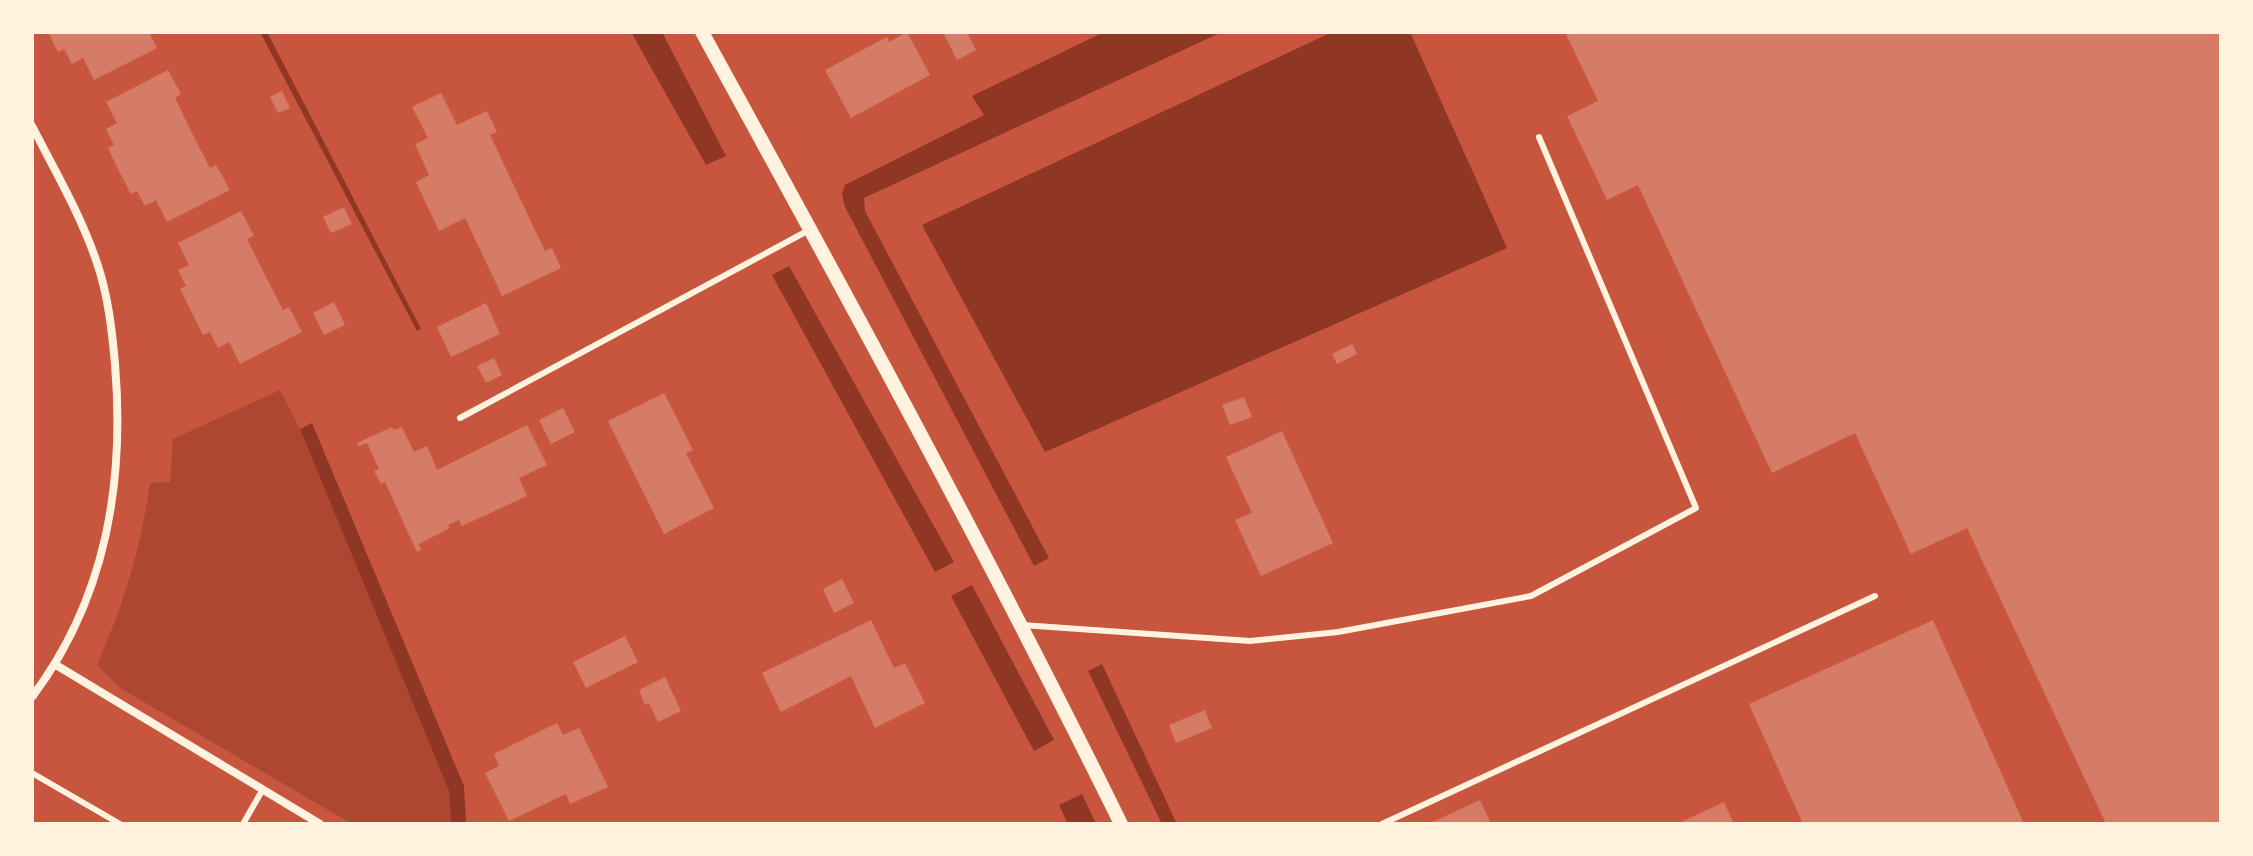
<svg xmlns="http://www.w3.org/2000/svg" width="2253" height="856" font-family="Merriweather,serif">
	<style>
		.green { fill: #ae4732 }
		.water { fill: #8f3625 }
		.building { fill: #d67c66 }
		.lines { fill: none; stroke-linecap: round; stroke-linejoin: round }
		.service { stroke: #fff3e0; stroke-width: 6 }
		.minor { stroke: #fff3e0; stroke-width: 8 }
		.tertiary { stroke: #fff3e0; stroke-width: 14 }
	</style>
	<rect width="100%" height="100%" fill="#c8553d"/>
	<path class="green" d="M 280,390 L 300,429 L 449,791 L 451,824 L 352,824 L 120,688 L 97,665 C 123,606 141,548 150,483 L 170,482 L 173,439 Z"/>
	<path class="water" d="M 260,32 L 267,32 L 421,329 L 417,331 Z
		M 631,32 L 662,32 L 726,156 L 706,165 Z
		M 1104,32 L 1222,32 L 864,198 L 865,211 L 1049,558 L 1034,566 L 845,207 L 842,194 L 845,185 L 984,115 L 972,96 Z
		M 1332,32 L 1410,32 L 1507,248 L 1045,452 L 922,225 Z
		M 789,266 L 954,562 L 935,572 L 772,275 Z
		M 312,423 L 464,786 L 466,824 L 451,824 L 449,791 L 300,429 Z
		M 972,585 L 1054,740 L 1034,751 L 951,596 Z
		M 1102,664 L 1177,824 L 1162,824 L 1088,671 Z
		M 1082,794 L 1096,824 L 1068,824 L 1059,805 Z"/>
	<path class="building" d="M 48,32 L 149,32 L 157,48 L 94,80 L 83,58 L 72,64 L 64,49 L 58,52 Z
		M 907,32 L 930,75 L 851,118 L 825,70 L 887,37 L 889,42 Z
		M 943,32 L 967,32 L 976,50 L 957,60 Z
		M 1565,32 L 2221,32 L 2221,824 L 2106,824 L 1967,528 L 1911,554 L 1855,433 L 1772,473 L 1638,185 L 1607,200 L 1567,116 L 1598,101 Z
		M 168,70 L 181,94 L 175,98 L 192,133 L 210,168 L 216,165 L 230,190 L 167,222 L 156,200 L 145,206 L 137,191 L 131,194 L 119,171 L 108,148 L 114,145 L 106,129 L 117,123 L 106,102 Z
		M 282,91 L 290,108 L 278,113 L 270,97 Z
		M 441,93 L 457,125 L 487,111 L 497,132 L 490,135 L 545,251 L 552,248 L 561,268 L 502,296 L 465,218 L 439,231 L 416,182 L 429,175 L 415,144 L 428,138 L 412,107 Z
		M 344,207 L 352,224 L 331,233 L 323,217 Z
		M 241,211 L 254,236 L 247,239 L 265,275 L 283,310 L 289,307 L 302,332 L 240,364 L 229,342 L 218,348 L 210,332 L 203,335 L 180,289 L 186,286 L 178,270 L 189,265 L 178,243 Z
		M 334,302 L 345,325 L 324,335 L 313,313 Z
		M 486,303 L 500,334 L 451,357 L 437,327 Z
		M 1352,344 L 1357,354 L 1337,364 L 1332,354 Z
		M 494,358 L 502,375 L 486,383 L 477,366 Z
		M 664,393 L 693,450 L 686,453 L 714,508 L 664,534 L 608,421 Z
		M 1244,397 L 1252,417 L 1230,425 L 1222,405 Z
		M 563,408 L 575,432 L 551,444 L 539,420 Z
		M 527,425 L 547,465 L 519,478 L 527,496 L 462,526 L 459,520 L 448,525 L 450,528 L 419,544 L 421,550 L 417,552 L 385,482 L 381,484 L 374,471 L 379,469 L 367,443 L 359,446 L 357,443 L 392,427 L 394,430 L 402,427 L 414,452 L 427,446 L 437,470 Z
		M 1282,431 L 1333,543 L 1261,576 L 1235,520 L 1252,513 L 1226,457 Z
		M 842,579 L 854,603 L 834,613 L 823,589 Z
		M 871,620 L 894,668 L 905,663 L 925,703 L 875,728 L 851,676 L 781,712 L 762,673 Z
		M 1933,620 L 2024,824 L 1803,824 L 1749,704 Z
		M 625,636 L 638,662 L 586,688 L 573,662 Z
		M 665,677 L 681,711 L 658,722 L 649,703 L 645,705 L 639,690 Z
		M 1205,710 L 1212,728 L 1176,743 L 1169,725 Z
		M 557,723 L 563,735 L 579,728 L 608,787 L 570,804 L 566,794 L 509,821 L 485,773 L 499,766 L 494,754 Z
		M 1480,800 L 1491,824 L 1428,824 Z
		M 1724,802 L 1734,824 L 1677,824 Z"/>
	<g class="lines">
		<path class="service" d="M 460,418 L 811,229
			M 1022,625 L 1250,641 L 1338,632 L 1531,596 L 1696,508 L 1539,137
			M 32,773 L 120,824
			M 243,824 L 263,789
			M 1382,824 L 1875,596"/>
		<path class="minor" d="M 32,126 C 55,171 81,215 97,263 C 108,295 112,330 115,364 C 125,484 106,599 32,697
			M 56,665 L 320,824"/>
		<path class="tertiary" d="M 702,32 C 846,294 989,556 1121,824"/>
	</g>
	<rect width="2253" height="856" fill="none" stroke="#fff3e0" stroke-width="68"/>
</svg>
